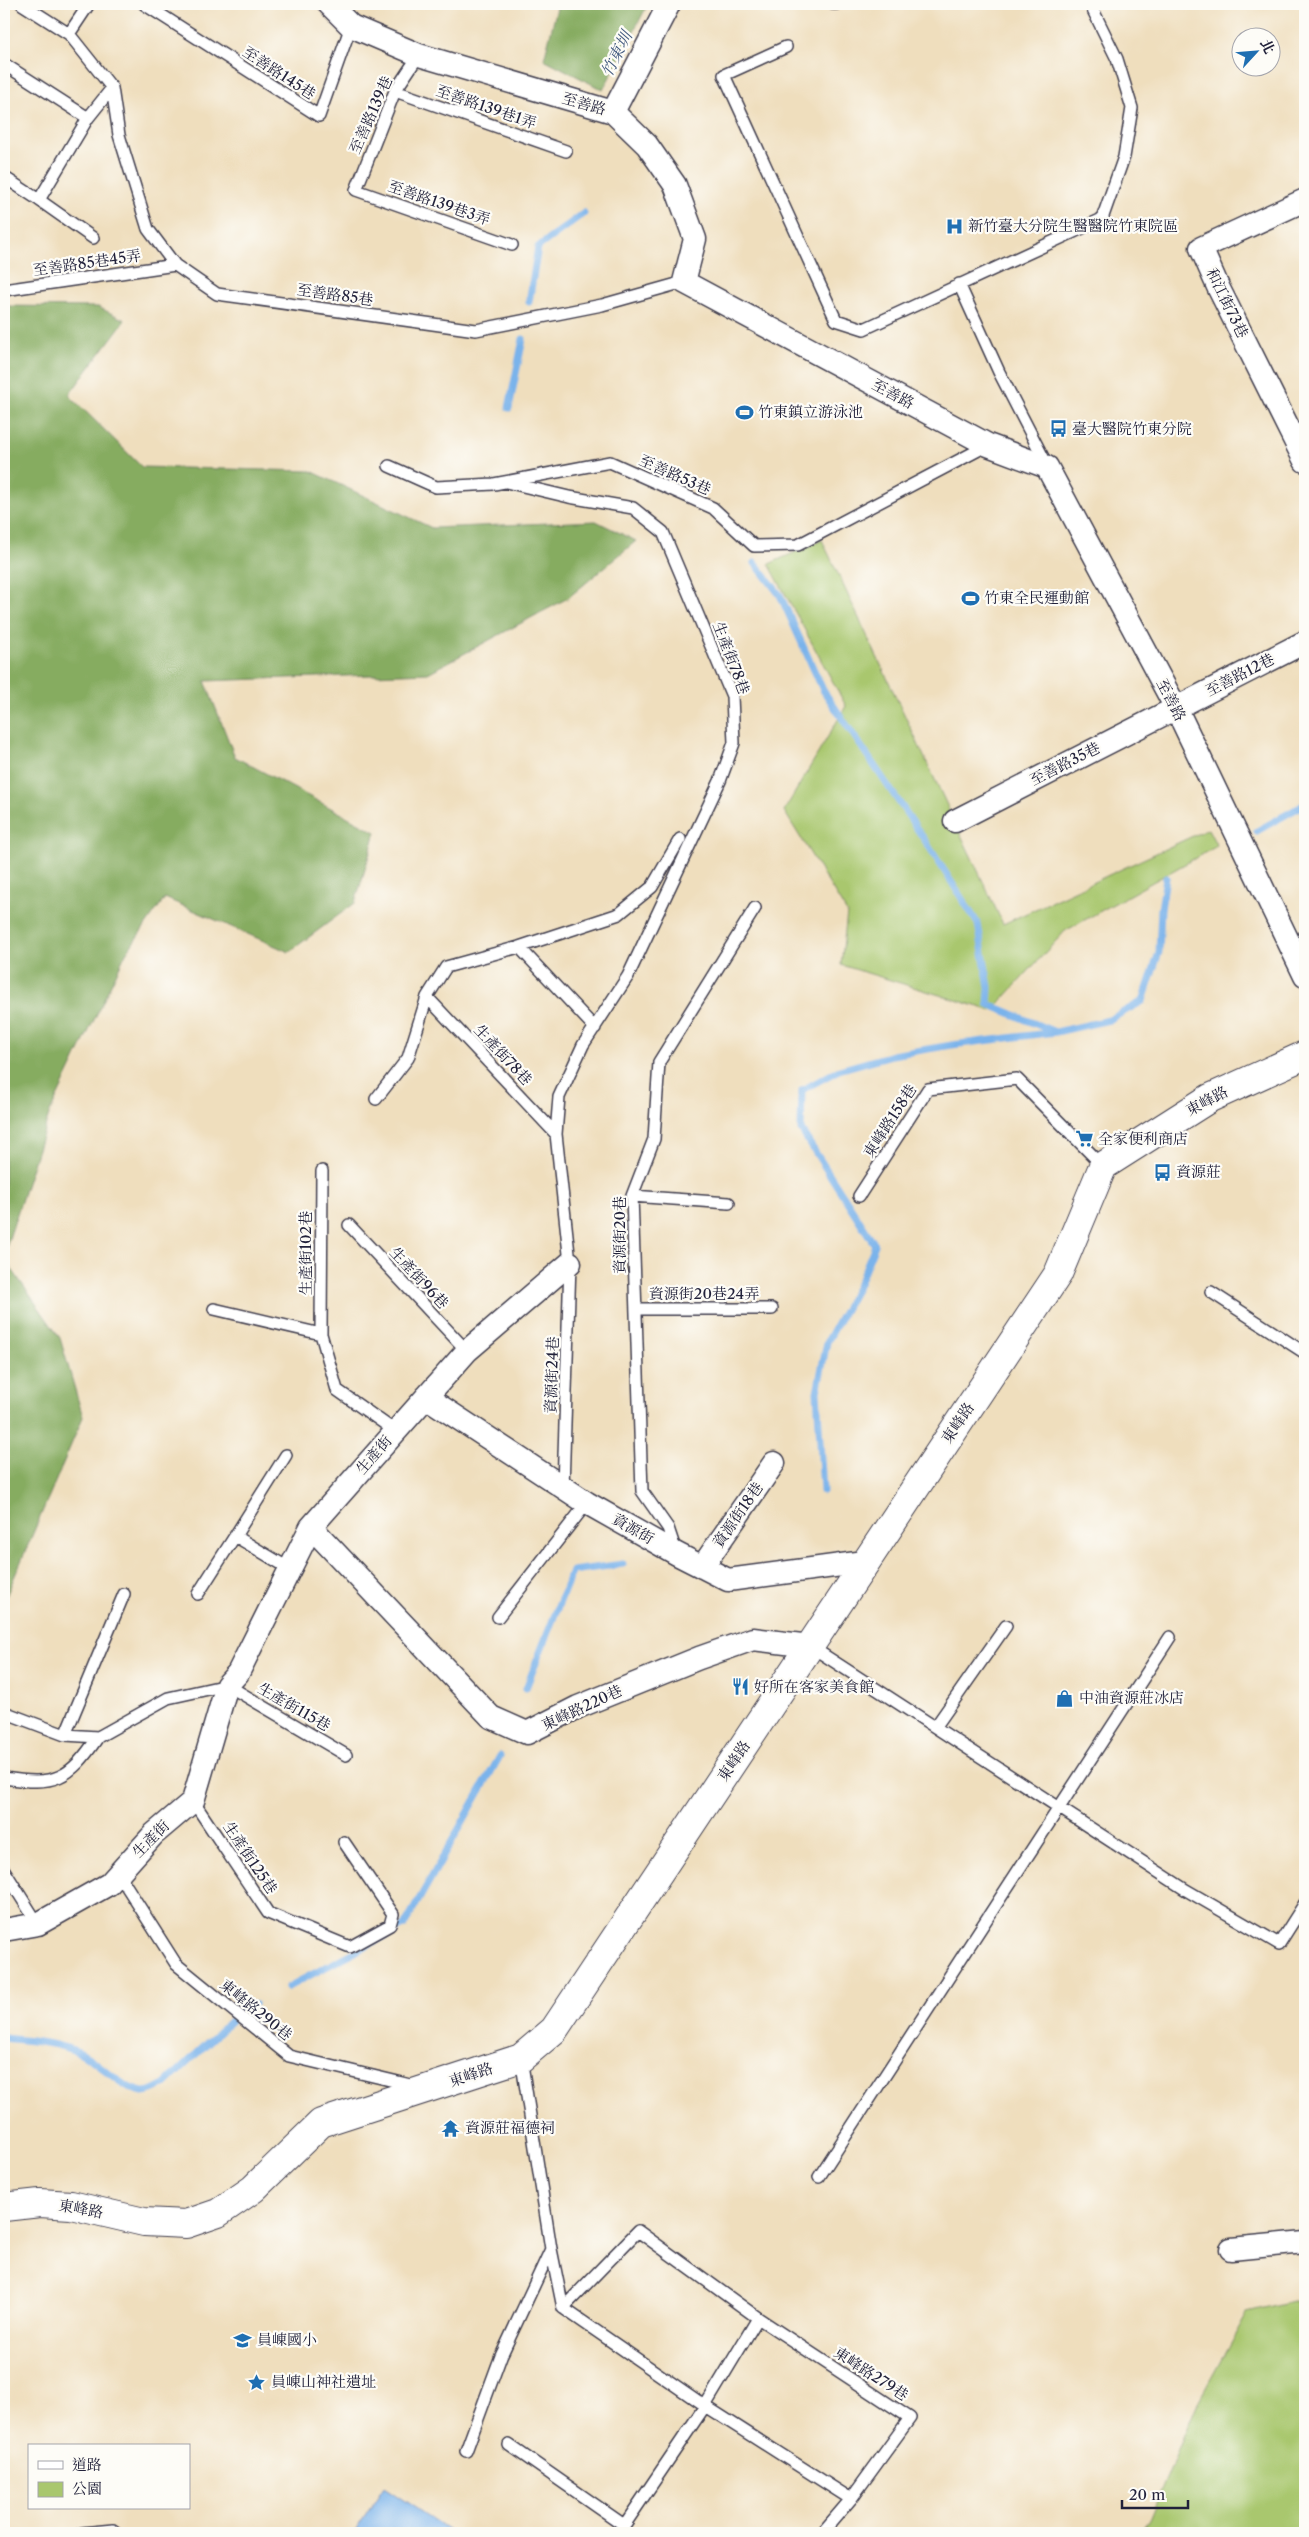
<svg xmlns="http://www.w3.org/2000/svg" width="1309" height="2537" font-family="'Libre Caslon Text','Noto Serif TC',serif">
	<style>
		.green { fill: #a9c76e; stroke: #667454 }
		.forest { fill: #86ac61; stroke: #54674e }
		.water { fill: #7ab3eb; stroke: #4e6a93 }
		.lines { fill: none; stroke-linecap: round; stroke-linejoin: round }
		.stream { stroke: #7ab3eb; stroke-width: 7 }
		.service-casing { stroke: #413e4e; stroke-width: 14 }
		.minor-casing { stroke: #413e4e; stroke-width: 25 }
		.secondary-casing { stroke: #413e4e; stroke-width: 30 }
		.service { stroke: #fff; stroke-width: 11 }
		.minor { stroke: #fff; stroke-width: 22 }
		.secondary { stroke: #fff; stroke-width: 28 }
		.labels { text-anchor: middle; stroke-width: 4.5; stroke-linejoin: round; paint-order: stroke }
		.street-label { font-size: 15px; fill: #22223b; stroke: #fdfcf7 }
		.poi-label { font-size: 15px; fill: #22223b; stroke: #fdfcf7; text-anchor: start }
		.water-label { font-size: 16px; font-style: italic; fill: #455c81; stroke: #fdfcf7 }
	</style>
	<rect width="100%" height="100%" fill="#fdfcf7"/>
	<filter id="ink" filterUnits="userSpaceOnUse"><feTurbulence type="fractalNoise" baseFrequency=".02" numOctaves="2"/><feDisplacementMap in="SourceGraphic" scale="10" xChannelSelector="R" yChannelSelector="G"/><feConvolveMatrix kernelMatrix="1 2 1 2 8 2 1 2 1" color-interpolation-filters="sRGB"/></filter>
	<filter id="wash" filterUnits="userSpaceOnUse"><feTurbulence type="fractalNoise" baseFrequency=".0096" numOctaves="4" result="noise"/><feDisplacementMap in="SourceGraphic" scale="20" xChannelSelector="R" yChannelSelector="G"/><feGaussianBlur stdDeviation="1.12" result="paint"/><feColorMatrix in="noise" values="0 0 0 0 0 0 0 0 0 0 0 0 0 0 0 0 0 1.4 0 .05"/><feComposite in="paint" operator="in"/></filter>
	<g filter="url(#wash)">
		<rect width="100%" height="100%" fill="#efdebd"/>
		<path class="green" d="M 822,540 L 1003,924 L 1208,829 L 1217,846 L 1065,931 L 992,1011 L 841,965 L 847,913 L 784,811 L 846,706 L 769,564 Z
			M 1305,2299 L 1305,2533 L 1138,2533 L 1149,2520 L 1198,2402 L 1247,2313 Z"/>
		<path class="forest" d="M 558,4 L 648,4 L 603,90 L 544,59 Z
			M 4,306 L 98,307 L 125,320 L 69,395 L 142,467 L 311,471 L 432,528 L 596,521 L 636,541 L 568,598 L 428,673 L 205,681 L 235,757 L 376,832 L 355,903 L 289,952 L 165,898 L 126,953 L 50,1112 L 4,1254 Z
			M 4,1258 L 60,1338 L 83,1417 L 4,1601 Z"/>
		<path class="water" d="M 384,2487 L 453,2533 L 354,2533 Z"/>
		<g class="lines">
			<path class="stream" d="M 529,302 L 538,247 L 584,213
				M 509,408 L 523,339
				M 755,563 L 780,595 L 823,690 L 928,845 L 978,924 L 989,987 L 988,1004 L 1055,1032
				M 1257,831 L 1305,804
				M 823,1491 L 817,1392 L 827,1342 L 858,1286 L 875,1245 L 801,1130 L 802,1090 L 839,1070 L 892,1055 L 952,1045 L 1056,1032 L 1109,1020 L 1143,1001 L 1159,952 L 1161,909 L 1166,878
				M 526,1688 L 572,1571 L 623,1564
				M 288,1987 L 404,1926 L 500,1756
				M 4,2038 C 29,2041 53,2042 76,2051 C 100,2060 118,2088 143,2092 C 151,2093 158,2087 165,2084 L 241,2011 L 254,2004"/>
		</g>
	</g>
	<g filter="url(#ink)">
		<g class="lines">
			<defs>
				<path id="service" d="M 22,4 L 69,34
					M 89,4 L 69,34 L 112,88 L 119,135 L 148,229 L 175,265 L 217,294 L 476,330 L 602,305 L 684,282
					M 144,4 L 319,116 L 351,26
					M 833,4 L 836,4
					M 786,47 L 724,75 L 836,320 L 864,329 L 1102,219 L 1124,157 L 1132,108 L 1117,59 L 1090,4
					M 419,55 L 395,91 L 356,190 L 512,245
					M 4,64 L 88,118
					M 395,91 L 566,151
					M 4,177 L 39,200
					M 93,238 L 39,200 L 88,118 L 112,88
					M 959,284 L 999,372 L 1047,465
					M 4,290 L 175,265
					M 389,466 L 436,487 L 494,484 L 610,462 L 713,508 L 754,546 L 798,545 L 988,445
					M 506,482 L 569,497 L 633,508 L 663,532 L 732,696 L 734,743 L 720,781 L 628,976 L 583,1045 L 559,1097 L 556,1134 L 570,1263 L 563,1488
					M 519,947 L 595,1028
					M 376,1099 L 408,1058 L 427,997
					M 556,1134 L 427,997 L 446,967 L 519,947 L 619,914 L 652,887 L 680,839
					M 322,1171 L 321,1334 L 337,1390 L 395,1431
					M 632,1196 L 729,1203
					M 859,1196 L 928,1089 L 1017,1079 L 1103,1166
					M 349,1225 L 467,1351
					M 1211,1292 L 1305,1353
					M 214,1309 L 321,1334
					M 636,1309 L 772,1309
					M 235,1536 L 286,1455
					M 676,1552 L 668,1528 L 642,1491 L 632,1196 L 654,1139 L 659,1062 L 755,908
					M 198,1594 L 235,1536 L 290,1569
					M 498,1617 L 587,1503
					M 810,1646 L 1186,1890 L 1279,1944 L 1305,1903
					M 4,1712 L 65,1735 L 98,1737 L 168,1698 L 227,1685 L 346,1755
					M 936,1726 L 1006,1626
					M 65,1735 L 124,1594
					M 4,1778 C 55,1786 69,1780 98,1737
					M 193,1801 L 268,1913 L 350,1947 L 390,1925 L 393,1914 L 344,1842
					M 4,1870 L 38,1924
					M 118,1873 L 176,1964 L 289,2056 L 415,2086
					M 521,2058 L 551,2249 L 563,2308 L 705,2406 L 851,2499
					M 819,2177 L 1170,1637
					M 563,2308 L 638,2231 L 758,2318 L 910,2418 L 851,2499 L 822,2533
					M 509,2445 L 624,2525
					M 466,2451 L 501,2356 L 551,2249
					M 82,2533 L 113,2530 L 117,2533
					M 619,2533 L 705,2406 L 758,2318"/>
				<path id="minor" d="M 329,4 L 351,26 L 419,55 L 613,112 L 647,145 L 675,185 L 695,239 L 684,282 L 988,445 L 1047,467 L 1176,708 L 1305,976
					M 613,112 L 669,4
					M 1305,200 L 1201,248 L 1219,289 L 1305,461
					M 955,821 L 1305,642
					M 426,1397 L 587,1503 L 677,1554 L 728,1580 L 864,1562
					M 311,1527 L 491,1717 L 527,1733 L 578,1707 L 699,1658 L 753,1639 L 810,1646
					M 702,1567 L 774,1463
					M 4,1930 L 38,1924 L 109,1884 L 154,1834 L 193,1801 L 227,1685 L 238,1673 L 311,1527 L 467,1351 L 570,1263
					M 1231,2249 L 1305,2242"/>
				<path id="secondary" d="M 4,2207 L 40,2203 L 71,2205 L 144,2222 L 186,2224 L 218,2213 L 253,2189 L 321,2123 L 521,2058 L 554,2030 L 1058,1274 L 1103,1166 L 1210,1098 L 1305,1055"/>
			</defs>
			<use href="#service" class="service-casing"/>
			<use href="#minor" class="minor-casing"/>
			<use href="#secondary" class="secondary-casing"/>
			<use href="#service" class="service"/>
			<use href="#minor" class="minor"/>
			<use href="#secondary" class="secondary"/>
		</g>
	</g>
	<defs>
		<symbol id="hospital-bare" viewBox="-9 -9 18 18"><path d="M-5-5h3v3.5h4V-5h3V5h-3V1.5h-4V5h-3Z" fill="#1f6fb2" stroke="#fdfcf7" stroke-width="2.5" paint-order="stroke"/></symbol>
		<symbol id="stadium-bare" viewBox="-9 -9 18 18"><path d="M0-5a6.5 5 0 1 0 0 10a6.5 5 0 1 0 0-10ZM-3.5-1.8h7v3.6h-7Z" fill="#1f6fb2" stroke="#fdfcf7" stroke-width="2.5" paint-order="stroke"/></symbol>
		<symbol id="bus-bare" viewBox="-9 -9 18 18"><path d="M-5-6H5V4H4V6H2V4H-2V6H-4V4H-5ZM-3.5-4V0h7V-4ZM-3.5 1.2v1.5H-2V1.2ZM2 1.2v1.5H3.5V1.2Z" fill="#1f6fb2" stroke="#fdfcf7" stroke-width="2.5" paint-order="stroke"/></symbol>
		<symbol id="supermarket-bare" viewBox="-9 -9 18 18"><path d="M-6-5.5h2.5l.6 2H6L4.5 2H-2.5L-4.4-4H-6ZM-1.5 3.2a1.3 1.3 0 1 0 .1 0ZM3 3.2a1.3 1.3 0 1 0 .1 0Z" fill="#1f6fb2" stroke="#fdfcf7" stroke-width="2.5" paint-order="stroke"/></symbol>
		<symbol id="restaurant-bare" viewBox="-9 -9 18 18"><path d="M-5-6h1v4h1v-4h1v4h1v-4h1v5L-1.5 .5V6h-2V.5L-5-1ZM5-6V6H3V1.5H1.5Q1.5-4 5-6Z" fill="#1f6fb2" stroke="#fdfcf7" stroke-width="2.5" paint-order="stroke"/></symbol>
		<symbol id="shop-bare" viewBox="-9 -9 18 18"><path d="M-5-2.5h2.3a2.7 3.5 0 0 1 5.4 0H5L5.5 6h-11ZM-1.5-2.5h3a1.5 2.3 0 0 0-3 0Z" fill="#1f6fb2" stroke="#fdfcf7" stroke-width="2.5" paint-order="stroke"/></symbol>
		<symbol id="temple-bare" viewBox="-9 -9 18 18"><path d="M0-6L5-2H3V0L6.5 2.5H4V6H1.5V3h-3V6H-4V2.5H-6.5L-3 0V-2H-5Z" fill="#1f6fb2" stroke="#fdfcf7" stroke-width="2.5" paint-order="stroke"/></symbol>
		<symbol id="school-bare" viewBox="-9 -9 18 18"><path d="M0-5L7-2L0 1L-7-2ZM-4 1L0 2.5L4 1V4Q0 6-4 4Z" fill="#1f6fb2" stroke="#fdfcf7" stroke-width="2.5" paint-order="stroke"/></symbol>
		<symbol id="sight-bare" viewBox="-9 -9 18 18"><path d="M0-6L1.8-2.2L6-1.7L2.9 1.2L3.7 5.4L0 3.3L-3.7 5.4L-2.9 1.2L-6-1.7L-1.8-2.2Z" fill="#1f6fb2" stroke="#fdfcf7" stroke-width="2.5" paint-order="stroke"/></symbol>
	</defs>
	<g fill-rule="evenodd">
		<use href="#hospital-bare" x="942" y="214" width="25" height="25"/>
		<use href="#stadium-bare" x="732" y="400" width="25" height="25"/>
		<use href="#bus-bare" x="1046" y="416" width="25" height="25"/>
		<use href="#stadium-bare" x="958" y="586" width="25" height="25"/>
		<use href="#supermarket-bare" x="1072" y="1126" width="25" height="25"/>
		<use href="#bus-bare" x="1150" y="1160" width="25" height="25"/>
		<use href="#restaurant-bare" x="728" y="1674" width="25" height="25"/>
		<use href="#shop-bare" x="1052" y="1686" width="25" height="25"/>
		<use href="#temple-bare" x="438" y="2116" width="25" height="25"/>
		<use href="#school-bare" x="230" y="2328" width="25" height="25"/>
		<use href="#sight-bare" x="244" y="2370" width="25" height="25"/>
	</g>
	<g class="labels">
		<g class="street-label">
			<text transform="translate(279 73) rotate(33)" y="5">至善路145巷</text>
			<text transform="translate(584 104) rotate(16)" y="5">至善路</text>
			<text transform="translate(486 107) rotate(19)" y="5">至善路139巷1弄</text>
			<text transform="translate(371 115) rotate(-66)" y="5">至善路139巷</text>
			<text transform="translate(439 203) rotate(19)" y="5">至善路139巷3弄</text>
			<text transform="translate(87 263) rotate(-8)" y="5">至善路85巷45弄</text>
			<text transform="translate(335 295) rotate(8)" y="5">至善路85巷</text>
			<text transform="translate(1227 303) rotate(64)" y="5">和江街73巷</text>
			<text transform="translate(893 394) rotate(28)" y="5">至善路</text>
			<text transform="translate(675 475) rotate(24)" y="5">至善路53巷</text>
			<text transform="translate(731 658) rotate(69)" y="5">生產街78巷</text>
			<text transform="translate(1240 675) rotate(-27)" y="5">至善路12巷</text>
			<text transform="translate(1171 700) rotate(63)" y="5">至善路</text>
			<text transform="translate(1065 764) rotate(-27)" y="5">至善路35巷</text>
			<text transform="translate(503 1055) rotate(47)" y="5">生產街78巷</text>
			<text transform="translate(1207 1101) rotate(-28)" y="5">東峰路</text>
			<text transform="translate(890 1121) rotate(-57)" y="5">東峰路158巷</text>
			<text transform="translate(620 1235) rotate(-90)" y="5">資源街20巷</text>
			<text transform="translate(306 1253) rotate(-90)" y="5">生產街102巷</text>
			<text transform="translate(419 1278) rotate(47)" y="5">生產街96巷</text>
			<text x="704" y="1299">資源街20巷24弄</text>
			<text transform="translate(552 1375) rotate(-88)" y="5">資源街24巷</text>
			<text transform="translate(958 1423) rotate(-56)" y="5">東峰路</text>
			<text transform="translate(374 1455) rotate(-49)" y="5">生產街</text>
			<text transform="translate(738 1515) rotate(-55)" y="5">資源街18巷</text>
			<text transform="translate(633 1529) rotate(30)" y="5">資源街</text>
			<text transform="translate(294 1707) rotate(30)" y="5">生產街115巷</text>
			<text transform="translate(582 1708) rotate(-25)" y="5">東峰路220巷</text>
			<text transform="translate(734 1761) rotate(-56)" y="5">東峰路</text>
			<text transform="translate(151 1839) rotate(-45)" y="5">生產街</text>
			<text transform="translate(250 1858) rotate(56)" y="5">生產街125巷</text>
			<text transform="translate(256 2010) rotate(39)" y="5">東峰路290巷</text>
			<text transform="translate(471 2075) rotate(-19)" y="5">東峰路</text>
			<text transform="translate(81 2209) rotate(10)" y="5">東峰路</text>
			<text transform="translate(871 2374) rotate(33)" y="5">東峰路279巷</text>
		</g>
		<g class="poi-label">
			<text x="968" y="231">新竹臺大分院生醫醫院竹東院區</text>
			<text x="758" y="417">竹東鎮立游泳池</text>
			<text x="1072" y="434">臺大醫院竹東分院</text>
			<text x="984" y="603">竹東全民運動館</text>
			<text x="1098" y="1144">全家便利商店</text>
			<text x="1176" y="1177">資源莊</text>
			<text x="754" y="1692">好所在客家美食館</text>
			<text x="1079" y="1703">中油資源莊冰店</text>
			<text x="465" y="2133">資源莊福德祠</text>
			<text x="257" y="2345">員崠國小</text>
			<text x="271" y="2387">員崠山神社遺址</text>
		</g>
		<g class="water-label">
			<text transform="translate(616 54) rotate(-63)" y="6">竹東圳</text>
		</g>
	</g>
	<rect width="1309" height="2537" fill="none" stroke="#fdfcf7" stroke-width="20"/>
	<rect x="28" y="2444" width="162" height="65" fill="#fdfcf7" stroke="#a5a5ac"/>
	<rect x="38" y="2461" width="25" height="8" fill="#ffffff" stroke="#a5a5ac"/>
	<text x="72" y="2470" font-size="15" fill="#22223b">道路</text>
	<rect x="38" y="2482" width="25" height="15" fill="#a9c76e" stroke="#a5a5ac"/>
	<text x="72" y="2494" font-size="15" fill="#22223b">公園</text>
	<g transform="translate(1256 52) rotate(64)"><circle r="24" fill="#fdfcf7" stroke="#a5a5ac"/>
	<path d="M0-4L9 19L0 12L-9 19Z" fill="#1f6fb2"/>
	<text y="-8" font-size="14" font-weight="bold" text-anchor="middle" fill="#22223b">北</text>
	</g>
	<path d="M1122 2500v8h66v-8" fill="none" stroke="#22223b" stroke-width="2.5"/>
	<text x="1129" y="2500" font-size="15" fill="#22223b" stroke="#fdfcf7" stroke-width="4" paint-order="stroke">20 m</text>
</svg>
